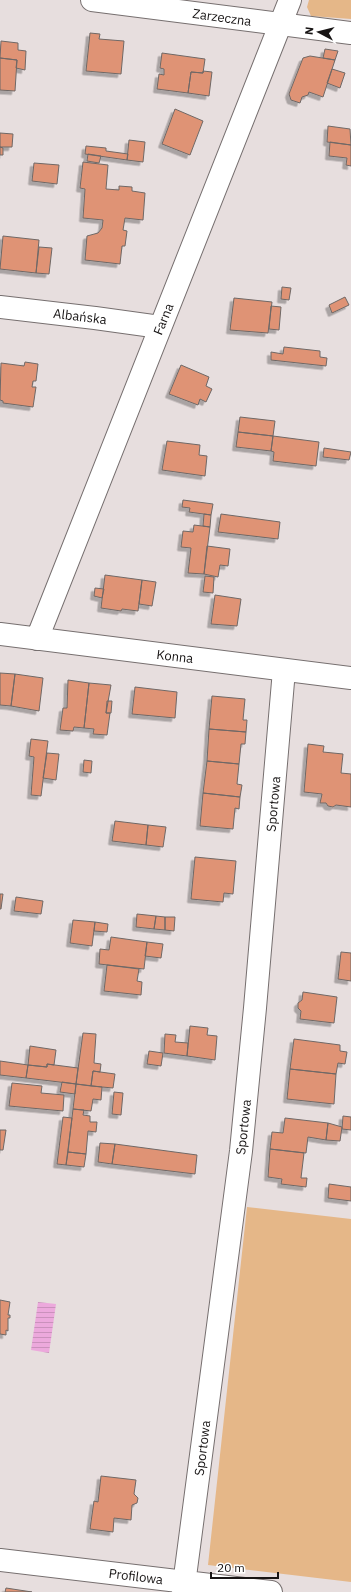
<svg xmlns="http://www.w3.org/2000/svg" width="351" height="1592" font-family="'IBM Plex Sans',sans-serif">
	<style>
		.green { fill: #e5b788 }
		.water { fill: url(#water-rules) }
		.building { fill: #df9374; stroke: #6f6866; filter: url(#shadow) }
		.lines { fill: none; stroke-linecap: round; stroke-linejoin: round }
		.minor-casing { stroke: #766f6f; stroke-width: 24 }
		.tertiary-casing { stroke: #766f6f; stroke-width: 24 }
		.minor { stroke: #fff; stroke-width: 22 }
		.tertiary { stroke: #fff; stroke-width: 22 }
		.labels { text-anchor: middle; stroke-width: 4; stroke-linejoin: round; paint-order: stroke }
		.street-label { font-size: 13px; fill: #171414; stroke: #fff }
	</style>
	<defs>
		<pattern id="water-rules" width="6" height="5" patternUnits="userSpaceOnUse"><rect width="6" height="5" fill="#eca9dc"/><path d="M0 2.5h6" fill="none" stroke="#ca91bc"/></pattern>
		<filter id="shadow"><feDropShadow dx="-3.5" dy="3.5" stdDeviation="0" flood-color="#0004"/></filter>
	</defs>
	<rect width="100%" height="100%" fill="#e7dede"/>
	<path class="green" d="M 309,0 L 351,0 L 351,19 L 311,16 L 307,7 Z
		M 247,1207 L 351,1219 L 351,1582 L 208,1565 Z"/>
	<path class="water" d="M 38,1302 L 56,1304 L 49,1353 L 31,1350 Z"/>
	<path class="building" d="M 90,33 L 100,34 L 99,39 L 124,41 L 121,74 L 86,71 Z
		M 1,41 L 18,43 L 18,50 L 26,51 L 25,70 L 16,68 L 17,60 L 0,58 Z
		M 325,49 L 338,51 L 335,60 L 323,58 Z
		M 162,53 L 205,59 L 203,73 L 191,72 L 188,93 L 157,89 L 159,74 L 164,75 L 164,69 L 160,68 Z
		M 310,56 L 335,60 L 323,97 L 309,92 L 308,95 L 302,97 L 300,103 L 291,100 L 289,94 L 303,58 Z
		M 0,58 L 17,60 L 15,91 L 0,90 Z
		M 332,69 L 345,73 L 340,88 L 327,83 Z
		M 203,71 L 212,72 L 209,96 L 188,93 L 191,72 L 203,73 Z
		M 175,109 L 203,121 L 190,155 L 162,144 Z
		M 328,126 L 350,129 L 351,145 L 327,142 Z
		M 0,133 L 13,134 L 12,147 L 0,147 Z
		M 129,140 L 145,142 L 143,162 L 127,160 Z
		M 330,142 L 351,145 L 351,166 L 346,165 L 347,158 L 329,156 Z
		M 86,146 L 106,148 L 106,151 L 128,154 L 127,160 L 85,154 Z
		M 0,147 L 3,148 L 3,155 L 0,155 Z
		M 88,154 L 101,156 L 99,163 L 87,161 Z
		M 83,162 L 108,165 L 106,189 L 119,190 L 119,186 L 132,187 L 132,191 L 145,193 L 143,220 L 125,218 L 123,230 L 127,231 L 125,246 L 122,246 L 120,264 L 85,260 L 87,236 L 98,233 L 102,228 L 103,220 L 83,218 L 85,189 L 80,188 Z
		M 34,163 L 59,165 L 57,184 L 32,181 Z
		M 3,236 L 39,240 L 36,273 L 0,269 Z
		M 39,247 L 52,248 L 49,274 L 36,273 Z
		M 282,287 L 291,288 L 289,300 L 281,299 Z
		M 345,297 L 349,305 L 332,313 L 329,305 Z
		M 234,298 L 272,302 L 268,333 L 230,330 Z
		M 271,306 L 281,307 L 279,330 L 269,329 Z
		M 284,347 L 320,351 L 320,357 L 327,358 L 326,366 L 271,360 L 271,352 L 283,354 Z
		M 25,362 L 38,364 L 36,381 L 33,381 L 32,387 L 36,387 L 33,407 L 3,403 L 3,401 L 0,400 L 1,363 L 24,366 Z
		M 181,365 L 209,377 L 206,386 L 212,389 L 206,402 L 200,399 L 198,405 L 169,394 Z
		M 240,417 L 275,421 L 273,436 L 238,432 Z
		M 238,432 L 273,436 L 271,451 L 236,447 Z
		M 273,436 L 319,442 L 316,466 L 273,461 L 274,452 L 271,451 Z
		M 167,441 L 200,445 L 199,455 L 207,456 L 205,476 L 162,470 Z
		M 324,448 L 351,452 L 349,460 L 323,457 Z
		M 183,500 L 213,504 L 211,515 L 189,512 L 190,508 L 182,507 Z
		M 204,514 L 211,515 L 210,527 L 203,526 Z
		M 221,514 L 280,522 L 278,539 L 218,532 Z
		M 194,525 L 210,527 L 204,574 L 188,573 L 191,548 L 181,547 L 183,531 L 193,532 Z
		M 207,546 L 230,549 L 228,566 L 220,565 L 218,577 L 204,574 Z
		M 105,575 L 142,580 L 138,611 L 122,609 L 121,611 L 101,608 Z
		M 205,576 L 214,577 L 213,593 L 203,592 Z
		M 142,580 L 156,582 L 152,606 L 139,604 Z
		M 95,588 L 104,589 L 102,598 L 94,596 Z
		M 215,595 L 241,599 L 237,626 L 211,624 Z
		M 0,673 L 15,674 L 11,706 L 0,705 Z
		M 15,674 L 43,678 L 39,711 L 11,706 Z
		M 68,680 L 89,683 L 84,728 L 74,727 L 73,731 L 60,730 L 63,708 L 67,708 Z
		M 89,683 L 111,685 L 106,713 L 110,713 L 107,735 L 93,734 L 94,729 L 84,728 Z
		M 135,687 L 177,692 L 175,718 L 132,714 Z
		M 212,696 L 245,699 L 243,720 L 247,720 L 246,732 L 209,729 Z
		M 107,701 L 112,701 L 111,713 L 106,713 Z
		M 209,729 L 246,732 L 245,744 L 241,744 L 239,764 L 207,761 Z
		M 31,739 L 48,741 L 41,796 L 31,795 L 34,757 L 29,756 Z
		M 308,744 L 324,746 L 323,752 L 343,754 L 341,773 L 351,774 L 351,807 L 336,805 L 333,807 L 328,806 L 326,803 L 320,803 L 322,794 L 304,792 Z
		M 47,753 L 59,754 L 56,780 L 43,778 Z
		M 84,760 L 92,761 L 91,773 L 83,772 Z
		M 207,761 L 239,764 L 237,784 L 242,785 L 240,797 L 203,793 Z
		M 203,793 L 240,797 L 239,809 L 235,808 L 233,829 L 200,826 Z
		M 115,821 L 148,825 L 146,845 L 112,841 Z
		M 148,825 L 166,827 L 163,847 L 146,845 Z
		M 195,857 L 236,861 L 233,894 L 224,893 L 223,902 L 191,899 Z
		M 0,894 L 3,894 L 1,909 L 0,909 Z
		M 16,897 L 43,901 L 41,914 L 14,911 Z
		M 137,914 L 156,916 L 154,929 L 136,927 Z
		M 156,916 L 165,917 L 165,930 L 154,929 Z
		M 165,917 L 175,917 L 174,931 L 165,930 Z
		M 73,920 L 95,922 L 92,946 L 70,943 Z
		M 95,922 L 108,924 L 107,932 L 94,931 Z
		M 111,937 L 147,942 L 144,969 L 99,964 L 100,949 L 109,950 Z
		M 147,942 L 163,944 L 161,958 L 145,956 Z
		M 341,952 L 351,953 L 351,981 L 338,979 Z
		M 107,965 L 139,969 L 137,981 L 142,982 L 141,995 L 104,991 Z
		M 303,992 L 337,997 L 334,1023 L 300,1019 L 301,1011 L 298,1008 L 298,1003 L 302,1000 Z
		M 190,1026 L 208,1028 L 207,1035 L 217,1036 L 215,1060 L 187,1056 Z
		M 83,1033 L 96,1034 L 94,1063 L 101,1064 L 100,1072 L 93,1071 L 91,1086 L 76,1084 Z
		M 165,1034 L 176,1035 L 175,1042 L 188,1043 L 187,1056 L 164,1053 Z
		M 294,1039 L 340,1045 L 340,1051 L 347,1052 L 345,1064 L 338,1063 L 336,1074 L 290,1069 Z
		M 30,1046 L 56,1050 L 54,1065 L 47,1064 L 47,1067 L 28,1065 Z
		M 149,1051 L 163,1053 L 161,1066 L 147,1064 Z
		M 0,1061 L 28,1065 L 26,1078 L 0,1075 Z
		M 47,1064 L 78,1068 L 76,1084 L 26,1078 L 28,1065 L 47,1067 Z
		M 290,1069 L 336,1074 L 334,1104 L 287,1099 Z
		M 93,1071 L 115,1074 L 113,1088 L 91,1086 Z
		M 62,1082 L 76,1084 L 75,1094 L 60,1092 Z
		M 12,1083 L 42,1086 L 41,1093 L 64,1095 L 63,1111 L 9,1106 Z
		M 76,1084 L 102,1087 L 101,1100 L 93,1099 L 91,1111 L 73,1109 Z
		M 114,1092 L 123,1093 L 121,1115 L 112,1114 Z
		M 73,1109 L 84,1110 L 83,1115 L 90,1116 L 90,1122 L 97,1122 L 96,1132 L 88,1131 L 86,1154 L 68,1152 Z
		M 343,1116 L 351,1117 L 351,1130 L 342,1129 Z
		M 63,1117 L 72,1118 L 66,1165 L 57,1164 Z
		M 285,1118 L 328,1123 L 326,1140 L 308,1137 L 306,1153 L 270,1149 L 272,1132 L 283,1133 Z
		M 328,1123 L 342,1127 L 340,1141 L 326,1140 Z
		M 0,1130 L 6,1130 L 3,1150 L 0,1150 Z
		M 100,1143 L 115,1144 L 112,1164 L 98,1162 Z
		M 115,1144 L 197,1155 L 195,1174 L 112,1164 Z
		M 270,1149 L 304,1153 L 301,1178 L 307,1178 L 306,1187 L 281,1184 L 282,1179 L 268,1177 Z
		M 68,1152 L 86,1154 L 84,1167 L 66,1165 Z
		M 329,1184 L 351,1187 L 351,1201 L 328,1198 Z
		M 0,1300 L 10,1302 L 8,1315 L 10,1315 L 10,1318 L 8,1318 L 8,1331 L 6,1330 L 6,1335 L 0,1334 Z
		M 101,1476 L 136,1480 L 134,1494 L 138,1498 L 137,1503 L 132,1505 L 131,1520 L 114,1518 L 113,1532 L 90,1529 L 94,1501 L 98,1502 Z
		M 6,1588 L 32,1592 L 5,1592 Z"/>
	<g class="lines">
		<defs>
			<path id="minor" d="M 92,0 L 351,33
				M 0,307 L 95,318 L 160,327
				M 0,1560 L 271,1592
				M 183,1592 L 241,1151 L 255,1008 L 284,670"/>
			<path id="tertiary" d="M 0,634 L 351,678
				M 37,639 L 290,0"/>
		</defs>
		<use href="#minor" class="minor-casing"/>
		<use href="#tertiary" class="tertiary-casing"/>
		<use href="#minor" class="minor"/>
		<use href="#tertiary" class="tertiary"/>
	</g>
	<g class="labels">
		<g class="street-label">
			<text transform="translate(222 17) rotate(8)" y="5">Zarzeczna</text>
			<text transform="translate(80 316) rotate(7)" y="5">Albańska</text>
			<text transform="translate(163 319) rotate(-68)" y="5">Farna</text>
			<text transform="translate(175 656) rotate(7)" y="5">Konna</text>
			<text transform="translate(273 804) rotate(-85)" y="5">Sportowa</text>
			<text transform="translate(243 1127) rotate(-84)" y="5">Sportowa</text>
			<text transform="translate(202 1448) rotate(-83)" y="5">Sportowa</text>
			<text transform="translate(136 1576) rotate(7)" y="5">Profilowa</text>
		</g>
	</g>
	<g transform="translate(319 32) rotate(277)" stroke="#ffffff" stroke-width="3" paint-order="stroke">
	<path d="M0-3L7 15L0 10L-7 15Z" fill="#171414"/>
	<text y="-6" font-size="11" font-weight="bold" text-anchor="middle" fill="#171414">N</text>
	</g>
	<path d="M211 1572v6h67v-6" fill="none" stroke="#171414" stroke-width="2"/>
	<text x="217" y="1572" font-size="12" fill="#171414" stroke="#ffffff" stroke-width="3" paint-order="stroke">20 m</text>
</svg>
